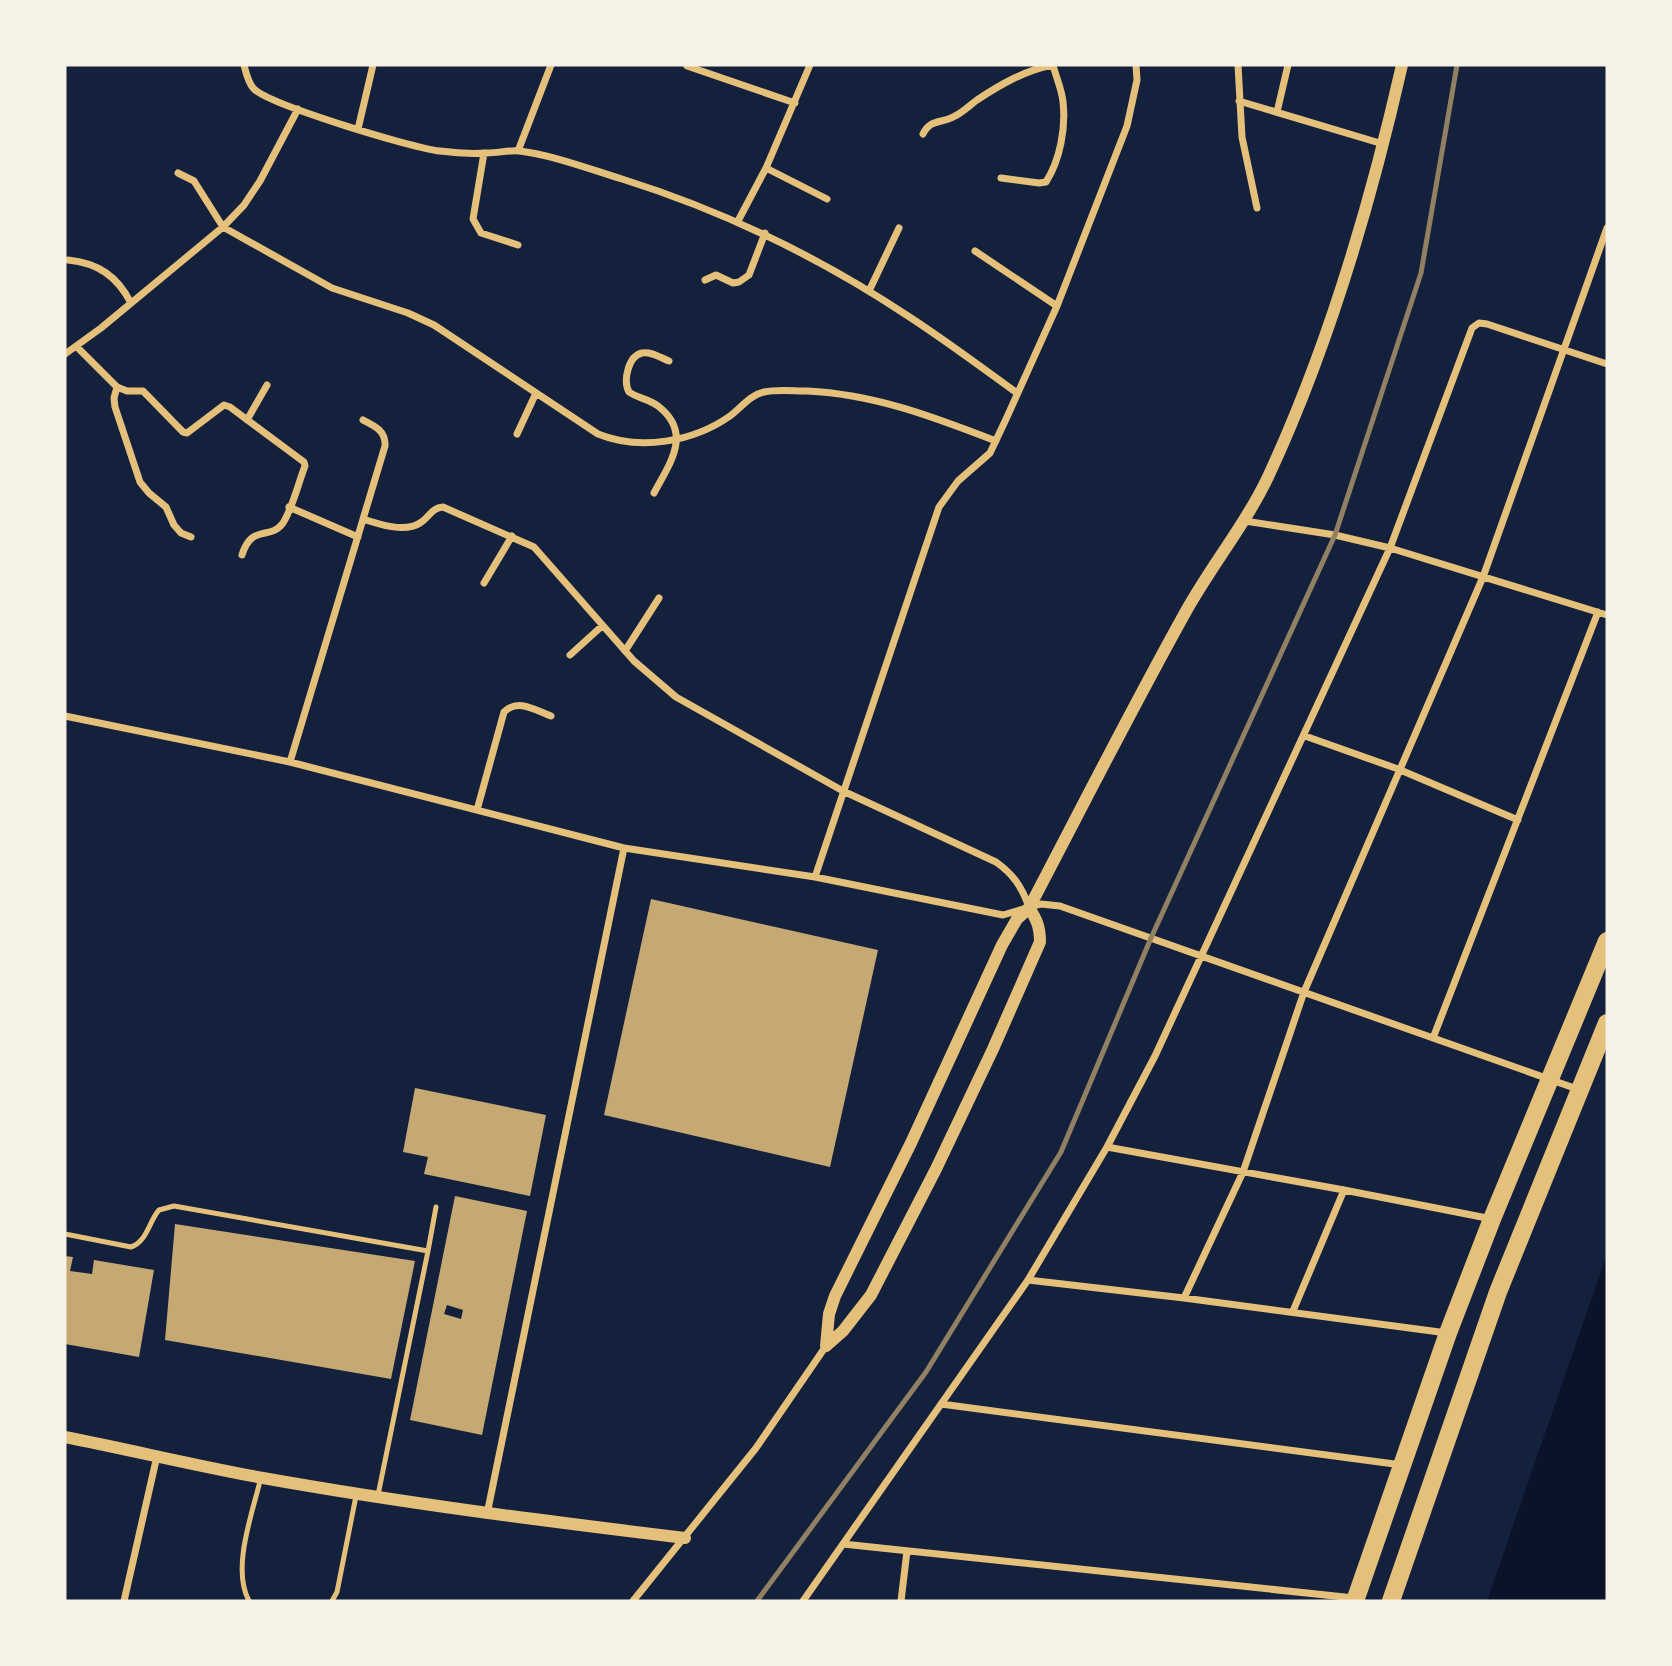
<svg xmlns="http://www.w3.org/2000/svg" width="1672" height="1666" font-family="'Source Sans 3',sans-serif">
	<style>
		.water { fill: #0b132b }
		.building { fill: #c6a872; fill-rule: evenodd }
		.lines { fill: none; stroke-linecap: round; stroke-linejoin: round }
		.service { stroke: #e5c07b; stroke-width: 5 }
		.minor { stroke: #e5c07b; stroke-width: 7 }
		.tertiary { stroke: #e5c07b; stroke-width: 12 }
		.primary { stroke: #e5c07b; stroke-width: 18 }
		.rail { stroke: #918062; stroke-width: 5 }
	</style>
	<rect width="100%" height="100%" fill="#14213d"/>
	<path class="water" d="M 1607,1254 L 1607,1601 L 1487,1601 Z"/>
	<path class="building" d="M 651,899 L 878,950 L 830,1167 L 604,1115 Z
		M 415,1088 L 546,1115 L 530,1196 L 424,1174 L 428,1157 L 403,1152 Z
		M 455,1196 L 527,1211 L 482,1435 L 410,1420 ZM 447,1305 L 463,1310 L 461,1319 L 444,1314 Z
		M 175,1224 L 415,1261 L 391,1379 L 165,1340 Z
		M 65,1256 L 73,1257 L 70,1271 L 92,1274 L 94,1260 L 154,1270 L 139,1357 L 65,1344 Z"/>
	<g class="lines">
		<path class="service" d="M 65,1234 L 131,1247 C 147,1242 149,1221 159,1210 L 174,1206 L 428,1251 L 436,1207
			M 378,1495 L 428,1251
			M 249,1601 C 231,1568 253,1512 261,1477
			M 332,1601 L 337,1592 L 356,1496"/>
		<path class="minor" d="M 244,65 C 246,73 248,83 254,89 C 270,105 412,148 440,151 C 455,153 472,154 487,153 C 498,153 509,150 519,151 C 553,155 589,169 622,179 C 724,211 819,257 908,316 C 945,340 981,367 1017,393
			M 1238,65 L 1242,137 L 1257,208
			M 687,66 L 795,103
			M 1239,101 L 1383,144
			M 1277,112 L 1288,65
			M 358,129 L 373,65
			M 923,134 C 931,118 942,124 955,116 C 963,112 970,105 977,100 C 1001,84 1024,71 1052,65
			M 518,151 L 551,65
			M 484,153 L 473,219 L 481,233 L 518,245
			M 766,168 L 827,199
			M 178,173 L 194,181 L 223,227 L 332,288 L 408,313 L 434,325 L 598,434 C 640,451 693,442 730,416 C 741,408 750,395 764,392 C 777,389 794,391 807,391 C 874,394 934,417 996,441
			M 1001,178 L 1039,183 L 1046,182 C 1060,160 1066,128 1063,102 C 1062,90 1056,77 1053,65
			M 738,221 L 766,168 L 810,65
			M 975,251 L 1057,306
			M 68,260 C 98,263 117,276 131,303
			M 705,280 L 716,275 L 733,283 L 739,282 L 749,275 L 765,233
			M 869,291 L 899,228
			M 77,347 L 117,387 L 127,391 L 143,391 L 183,432 L 187,433 L 224,405 L 230,407 L 304,462 L 305,466 C 298,484 293,507 283,523 C 270,541 252,523 242,555
			M 65,354 L 101,328 L 223,227 L 244,205 L 260,181 L 298,109
			M 117,387 L 114,398 L 115,407 L 140,482 L 149,493 L 166,507 L 174,525 L 181,533 L 191,537
			M 247,420 L 267,385
			M 517,434 L 536,393
			M 654,493 C 670,463 693,433 658,406 C 649,399 637,398 629,392 C 623,381 628,356 642,353 C 651,351 661,358 669,361
			M 289,507 L 358,537
			M 363,519 C 378,524 405,533 420,523 C 430,517 431,508 443,507 L 534,547 L 634,661 L 676,697 L 843,791 L 996,862 C 1013,874 1022,887 1029,907
			M 1245,521 L 1335,535 L 1390,548 L 1607,615
			M 484,583 L 512,536
			M 625,651 L 659,598
			M 570,655 L 602,626
			M 65,716 L 290,762 L 624,848 L 815,877 L 1003,915 L 1041,904 L 1060,906 L 1580,1090
			M 1305,736 L 1398,769 L 1518,820
			M 290,762 L 385,446 C 386,431 375,426 363,420
			M 477,810 L 504,712 C 518,698 535,710 551,716
			M 815,877 L 939,507 L 958,481 L 990,453 L 1007,417 L 1057,306 L 1127,126 L 1137,80 L 1136,65
			M 1433,1038 L 1598,612
			M 1107,1147 L 1344,1190 L 1492,1219
			M 1028,1280 L 1184,1298 L 1447,1333
			M 1184,1298 L 1243,1172 L 1304,992 L 1483,577 L 1607,228
			M 1293,1311 L 1344,1190
			M 941,1404 L 1402,1465
			M 487,1514 L 624,848
			M 843,1544 L 1354,1598
			M 124,1601 L 157,1456
			M 633,1601 L 756,1448 L 826,1346
			M 803,1601 L 1028,1280 L 1107,1147 L 1155,1056 L 1390,548 L 1472,328 L 1479,323 L 1487,324 L 1607,364
			M 901,1601 L 907,1551"/>
		<path class="tertiary" d="M 826,1346 L 829,1314 L 835,1296 L 911,1143 L 1002,945 L 1017,919 L 1029,908 C 1081,809 1131,710 1185,613 C 1211,566 1245,525 1268,477 C 1329,346 1370,206 1402,65
			M 826,1346 L 843,1331 L 871,1295 L 936,1169 L 993,1049 L 1040,942 C 1040,928 1037,919 1029,908
			M 65,1437 C 131,1450 197,1466 263,1478 C 403,1503 544,1521 685,1538"/>
		<path class="primary" d="M 1355,1601 L 1448,1333 L 1492,1219 L 1607,941
			M 1391,1601 L 1498,1292 L 1607,1023"/>
		<path class="rail" d="M 757,1601 L 926,1372 L 1061,1152 L 1151,938 L 1335,535 L 1421,273 L 1457,65"/>
	</g>
	<rect width="1672" height="1666" fill="none" stroke="#f6f1e7" stroke-width="133"/>
</svg>
